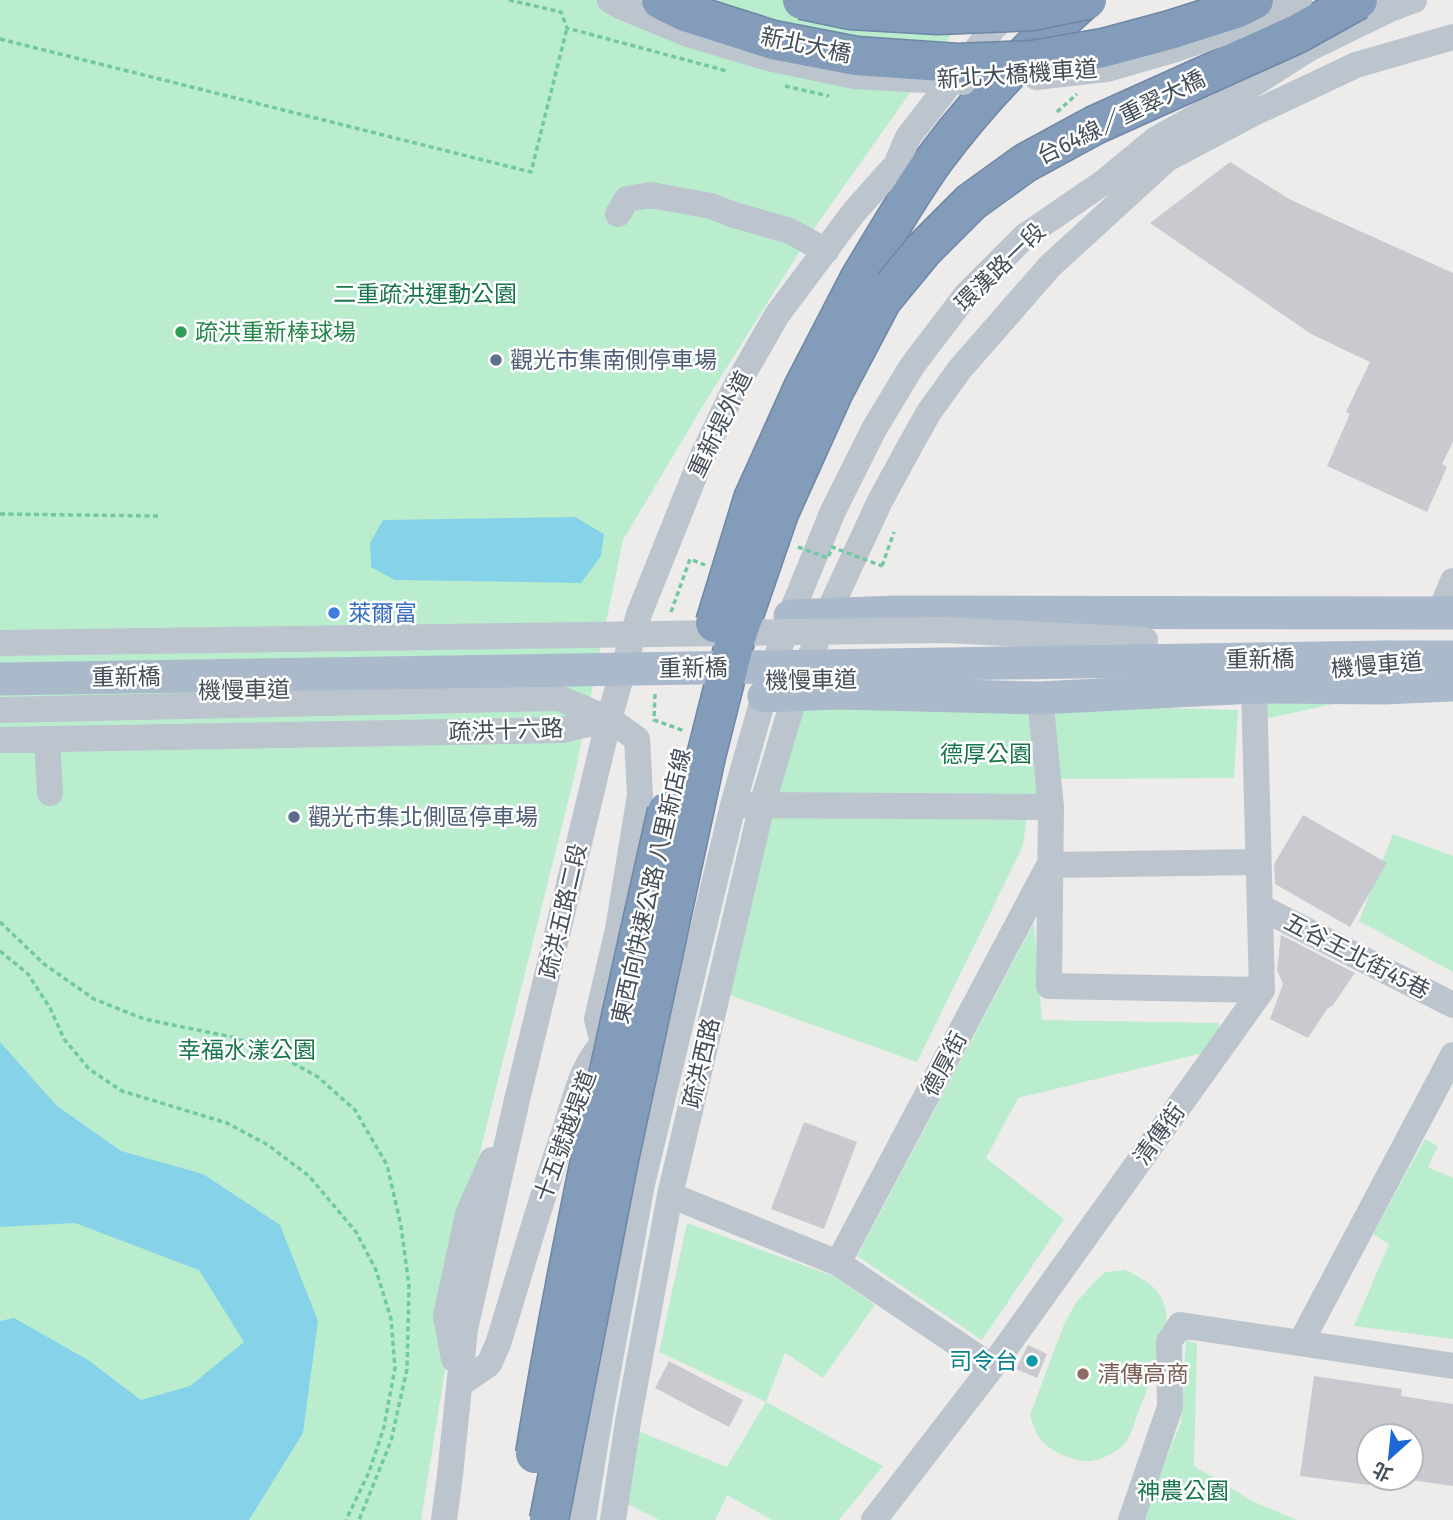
<svg xmlns="http://www.w3.org/2000/svg" width="1453" height="1520" font-family="'Fira Sans Condensed','Noto Sans TC',sans-serif">
	<style>
		.green { fill: #b9edce }
		.water { fill: #86d2e9 }
		.building { fill: #c8cad0 }
		.lines { fill: none; stroke-linecap: round; stroke-linejoin: round }
		.highway-casing { stroke: #6f87a6; stroke-width: 41 }
		.path { stroke: #72c9a1; stroke-width: 3.5; stroke-dasharray: 5 3.5; stroke-linecap: butt }
		.minor { stroke: #bcc5ce; stroke-width: 26 }
		.major { stroke: #abbaca; stroke-width: 33 }
		.highway { stroke: #839cba; stroke-width: 38 }
		.highway-bridge-casing { stroke: #6f87a6; stroke-width: 41; stroke-linecap: butt }
		.path-bridge { stroke: #72c9a1; stroke-width: 3.5; stroke-dasharray: 5 3.5; stroke-linecap: butt }
		.minor-bridge { stroke: #bcc5ce; stroke-width: 26 }
		.major-bridge { stroke: #abbaca; stroke-width: 33 }
		.highway-bridge { stroke: #839cba; stroke-width: 38 }
		.leisure-dot { fill: #2e9e5b; stroke: #fff; stroke-width: 2.5 }
		.service-dot { fill: #5c6f8a; stroke: #fff; stroke-width: 2.5 }
		.shop-dot { fill: #3f7fe0; stroke: #fff; stroke-width: 2.5 }
		.culture-dot { fill: #0f9aa8; stroke: #fff; stroke-width: 2.5 }
		.education-dot { fill: #8d6e63; stroke: #fff; stroke-width: 2.5 }
		.labels { text-anchor: middle; stroke-width: 5; stroke-linejoin: round; paint-order: stroke }
		.street-label { font-size: 23px; fill: #444e58; stroke: #fff }
		.park-label { font-size: 23px; fill: #18764a; stroke: #fff }
		.leisure-label { font-size: 23px; fill: #27864d; stroke: #fff; text-anchor: start }
		.service-label { font-size: 23px; fill: #4e5e75; stroke: #fff; text-anchor: start }
		.shop-label { font-size: 23px; fill: #366cbe; stroke: #fff; text-anchor: start }
		.culture-label { font-size: 23px; fill: #0d838f; stroke: #fff; text-anchor: end }
		.education-label { font-size: 23px; fill: #785e54; stroke: #fff; text-anchor: start }
	</style>
	<rect width="100%" height="100%" fill="#eeebeb"/>
	<path class="green" d="M 0,0 L 976,0 L 817,224 L 707,399 L 623,540 L 574,778 L 480,1152 L 421,1520 L 0,1520 Z
		M 1357,699 L 1259,720 L 1259,701 Z
		M 1037,700 L 1042,806 L 1028,806 L 1023,846 L 917,1062 L 721,992 L 749,806 L 786,710 Z
		M 1051,705 L 1238,710 L 1234,778 L 1054,779 Z
		M 1393,834 L 1453,856 L 1453,972 L 1359,921 Z
		M 1034,923 L 1042,1020 L 1219,1023 L 1219,1049 L 1018,1098 L 986,1158 L 1064,1219 L 982,1340 L 857,1256 Z
		M 1425,1139 L 1438,1146 L 1428,1167 L 1453,1178 L 1453,1339 L 1354,1326 L 1389,1244 L 1373,1234 Z
		M 687,1223 L 836,1277 L 875,1305 L 823,1378 L 785,1353 L 766,1402 L 883,1466 L 839,1520 L 772,1520 L 727,1495 L 715,1520 L 659,1520 L 620,1500 L 638,1431 L 727,1467 L 766,1402 L 659,1352 Z
		M 1125,1270 C 1137,1276 1152,1283 1159,1294 C 1180,1326 1152,1377 1140,1407 C 1136,1417 1132,1434 1126,1442 C 1118,1452 1100,1461 1088,1461 C 1076,1462 1052,1452 1044,1443 C 1036,1436 1033,1424 1030,1415 L 1065,1322 L 1076,1303 L 1095,1281 L 1106,1272 Z
		M 1186,1340 L 1197,1344 L 1194,1466 L 1252,1501 L 1297,1520 L 1140,1520 L 1181,1423 Z"/>
	<path class="water" d="M 575,517 L 604,534 L 601,556 L 581,583 L 395,580 L 371,567 L 370,543 L 383,520 Z
		M 0,1042 L 57,1106 L 121,1151 L 203,1174 L 280,1225 L 318,1321 L 303,1433 L 249,1520 L 0,1520 L 0,1321 L 14,1318 L 88,1360 L 141,1400 L 190,1386 L 244,1342 L 199,1270 L 75,1223 L 0,1227 Z"/>
	<path class="building" d="M 1230,162 L 1291,200 L 1453,273 L 1453,442 L 1442,464 L 1447,467 L 1427,512 L 1327,466 L 1350,414 L 1346,412 L 1370,362 L 1311,334 L 1150,223 Z
		M 1303,815 L 1387,863 L 1350,927 L 1275,884 L 1274,864 Z
		M 1281,935 L 1355,973 L 1333,1005 L 1327,1009 L 1308,1038 L 1270,1019 L 1283,984 L 1277,970 Z
		M 804,1122 L 857,1142 L 824,1229 L 771,1209 Z
		M 1028,1345 L 1047,1354 L 1037,1378 L 1016,1369 Z
		M 669,1361 L 743,1400 L 729,1427 L 655,1388 Z
		M 1314,1376 L 1402,1389 L 1401,1396 L 1453,1404 L 1453,1486 L 1411,1480 L 1411,1436 L 1369,1436 L 1369,1485 L 1300,1476 Z"/>
	<g class="lines">
		<defs>
			<path id="highway" d="M 860,278 C 884,238 907,198 934,160 C 976,103 1031,46 1084,0"/>
		</defs>
		<use href="#highway" class="highway-casing"/>
		<path class="path" d="M 509,0 L 561,12 L 567,28 L 727,71
			M 0,39 L 531,172 L 567,28
			M 785,86 L 829,96
			M 1057,112 L 1077,94
			M 0,514 L 159,516
			M 882,566 L 894,532
			M 671,612 L 690,559 L 705,565
			M 655,694 L 654,720 L 685,731
			M 0,922 L 44,964 L 94,999 L 144,1019 L 232,1037 L 275,1053 L 318,1077 L 355,1110 L 387,1165 L 401,1226 L 409,1286 L 407,1369 L 391,1441 L 359,1520
			M 0,951 L 28,974 L 50,1008 L 64,1039 L 89,1069 L 122,1091 L 227,1123 L 268,1145 L 309,1176 L 356,1232 L 376,1270 L 391,1319 L 395,1368 L 384,1427 L 369,1472 L 346,1520"/>
		<path class="minor" d="M 618,214 L 627,199 L 651,195 L 711,206 L 731,214 L 790,231 L 826,251
			M 1440,613 L 1453,581
			M 1040,698 L 1051,807 L 1049,986 L 1262,990
			M 0,710 L 559,698 L 609,719 L 637,739 L 640,795 L 618,929 L 597,1019 L 603,1043 L 605,1062
			M 47,739 L 50,793
			M 0,740 L 562,730 L 609,719
			M 745,805 L 1051,807
			M 1050,865 L 1257,862
			M 1260,907 L 1453,1005
			M 670,1195 L 838,1263 L 992,1367
			M 838,1263 L 1047,869
			M 1301,1342 L 1453,1055
			M 454,1359 L 446,1316 L 468,1214 L 492,1160
			M 460,1384 L 489,1364 L 498,1344 C 520,1273 540,1201 565,1130 C 575,1100 582,1061 608,1039
			M 444,1520 L 450,1475 L 465,1329 L 516,1104 L 609,719 L 639,614 L 702,457 L 735,388 L 777,315 L 854,212 L 896,165 L 908,137 L 994,27 L 1015,10
			M 583,1520 L 600,1415 L 642,1184 L 733,805 L 764,696 L 790,616 L 833,511 L 874,429 L 912,366 L 966,295 L 1025,236 L 1104,182 L 1156,139 L 1244,90 L 1310,48 L 1390,9 L 1414,0
			M 613,1520 L 628,1422 L 670,1195 L 762,805 L 795,695 L 827,615 L 880,501 L 911,444 L 929,412 L 960,369 L 1050,266 L 1167,159 L 1252,114 L 1356,65 L 1453,37
			M 874,1520 L 992,1367 L 1262,990 L 1254,687
			M 1131,1520 L 1170,1407 L 1169,1342 L 1180,1325 L 1453,1366"/>
		<path class="major" d="M 790,616 L 896,612 L 1453,613
			M 1386,657 L 1453,657
			M 764,696 L 838,693 L 1040,698 L 1254,687 L 1384,688 L 1453,685"/>
		<use href="#highway" class="highway"/>
		<defs>
			<path id="highway-bridge" d="M 661,0 L 685,12 L 773,40 L 856,56 L 957,63 L 1033,60 L 1103,48 L 1170,30 L 1236,9 L 1254,0
				M 802,0 L 850,10 L 938,15 L 1033,11 L 1087,0
				M 715,623 L 753,499 L 803,388 L 860,278
				M 535,1454 C 570,1238 619,1024 667,811
				M 549,1520 L 618,1164 L 706,756 L 735,641 L 779,513 L 833,393 L 882,300 L 924,249 L 971,202 L 1025,163 L 1095,125 L 1297,34 L 1358,0"/>
		</defs>
		<use href="#highway-bridge" class="highway-bridge-casing"/>
		<path class="path-bridge" d="M 798,547 L 828,558 L 832,547 L 882,566"/>
		<path class="minor-bridge" d="M 610,0 L 622,7 L 688,34 L 768,58 L 854,76 L 963,82
			M 1036,77 L 1107,69 L 1173,50 L 1243,26 L 1299,0
			M 0,643 L 944,630 L 1145,640"/>
		<path class="major-bridge" d="M 0,679 L 1386,657"/>
		<use href="#highway-bridge" class="highway-bridge"/>
	</g>
	<circle class="leisure-dot" cx="181" cy="332" r="7"/>
	<g class="service-dot">
		<circle cx="496" cy="360" r="7"/>
		<circle cx="294" cy="817" r="7"/>
	</g>
	<circle class="shop-dot" cx="334" cy="613" r="7"/>
	<circle class="culture-dot" cx="1032" cy="1361" r="7"/>
	<circle class="education-dot" cx="1083" cy="1374" r="7"/>
	<g class="labels">
		<g class="street-label">
			<text transform="translate(806 45) rotate(12)" y="8">新北大橋</text>
			<text transform="translate(1017 74) rotate(-4)" y="8">新北大橋機車道</text>
			<text transform="translate(1121 117) rotate(-26)" y="8">台64線／重翠大橋</text>
			<text transform="translate(1000 267) rotate(-44)" y="8">環漢路一段</text>
			<text transform="translate(720 424) rotate(-64)" y="8">重新堤外道</text>
			<text transform="translate(1260 659) rotate(-1)" y="8">重新橋</text>
			<text transform="translate(1377 665) rotate(-5)" y="8">機慢車道</text>
			<text transform="translate(693 668) rotate(-1)" y="8">重新橋</text>
			<text transform="translate(126 677) rotate(-1)" y="8">重新橋</text>
			<text transform="translate(811 680) rotate(-1)" y="8">機慢車道</text>
			<text transform="translate(244 690) rotate(-1)" y="8">機慢車道</text>
			<text transform="translate(506 730) rotate(-2)" y="8">疏洪十六路</text>
			<text transform="translate(651 886) rotate(-77)" y="8">東西向快速公路 八里新店線</text>
			<text transform="translate(563 911) rotate(-77)" y="8">疏洪五路二段</text>
			<text transform="translate(1357 956) rotate(27)" y="8">五谷王北街45巷</text>
			<text transform="translate(701 1063) rotate(-77)" y="8">疏洪西路</text>
			<text transform="translate(944 1064) rotate(-62)" y="8">德厚街</text>
			<text transform="translate(1159 1134) rotate(-54)" y="8">清傳街</text>
			<text transform="translate(565 1136) rotate(-70)" y="8">十五號越堤道</text>
		</g>
		<g class="park-label">
			<text x="425" y="302">二重疏洪運動公園</text>
			<text x="986" y="762">德厚公園</text>
			<text x="247" y="1058">幸福水漾公園</text>
			<text x="1183" y="1499">神農公園</text>
		</g>
		<g class="leisure-label">
			<text x="195" y="340">疏洪重新棒球場</text>
		</g>
		<g class="service-label">
			<text x="510" y="368">觀光市集南側停車場</text>
			<text x="308" y="825">觀光市集北側區停車場</text>
		</g>
		<g class="shop-label">
			<text x="348" y="621">萊爾富</text>
		</g>
		<g class="culture-label">
			<text x="1018" y="1369">司令台</text>
		</g>
		<g class="education-label">
			<text x="1097" y="1382">清傳高商</text>
		</g>
	</g>
	<g transform="translate(1390 1457) rotate(207)"><circle r="33" fill="#ffffff" stroke="#b4b8bc" stroke-width="2"/>
	<path d="M0-5L12 26L0 18L-12 26Z" fill="#1c68d7"/>
	<text y="-10" font-size="19" font-weight="bold" text-anchor="middle" fill="#444e58">北</text>
	</g>
</svg>
